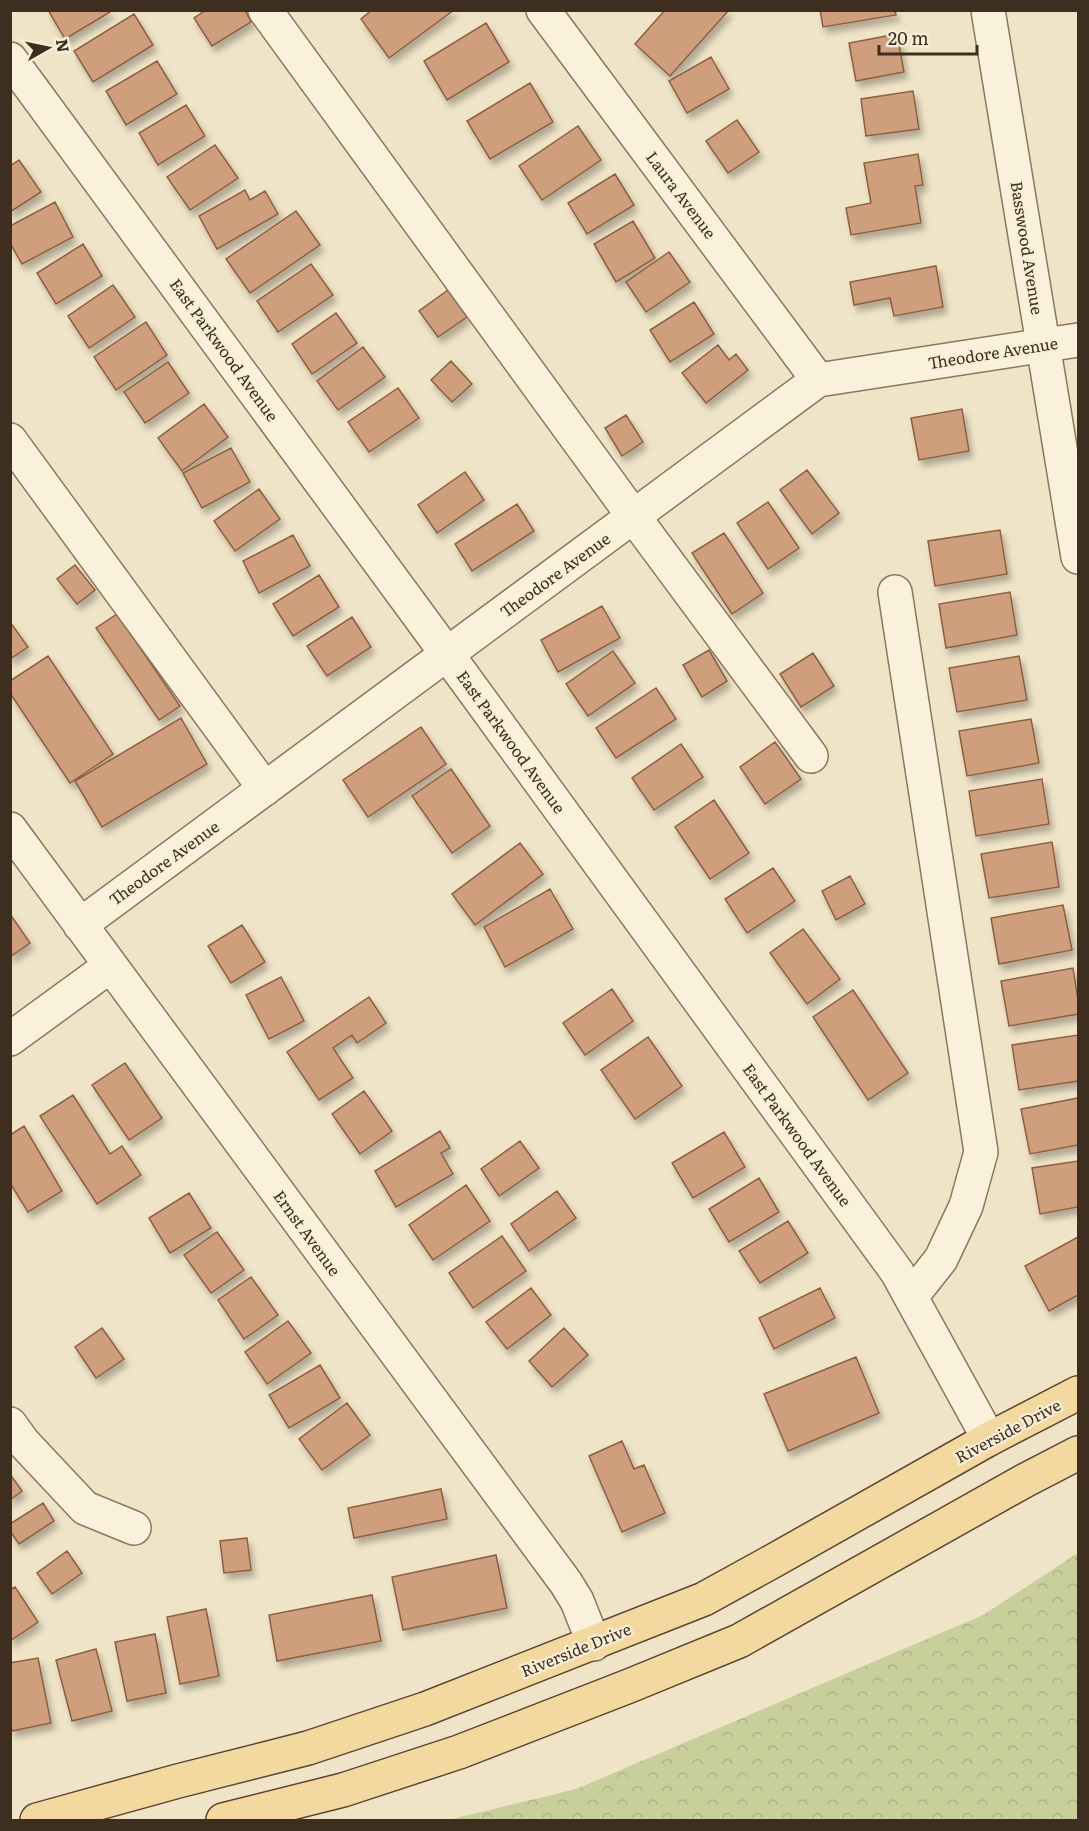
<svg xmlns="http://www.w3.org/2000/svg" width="1089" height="1831" font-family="Literata,serif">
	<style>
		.forest { fill: url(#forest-crowns) }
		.building { fill: #cf9f7d; stroke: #8d5f41; stroke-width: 1.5; filter: url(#shadow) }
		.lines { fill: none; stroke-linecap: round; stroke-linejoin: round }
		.minor-casing { stroke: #8d765c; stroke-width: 36 }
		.major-casing { stroke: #5b4430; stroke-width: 36 }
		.minor { stroke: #faf1dc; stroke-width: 33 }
		.major { stroke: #f3d9a0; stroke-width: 33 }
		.labels { text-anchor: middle; stroke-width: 4.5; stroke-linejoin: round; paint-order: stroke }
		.street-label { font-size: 16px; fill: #3d2e20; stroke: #f7eed8 }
	</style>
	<defs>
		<pattern id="forest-crowns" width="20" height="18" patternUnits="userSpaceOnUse" patternTransform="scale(1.5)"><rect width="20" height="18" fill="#c9cf9b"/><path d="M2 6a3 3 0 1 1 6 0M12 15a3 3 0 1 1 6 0" fill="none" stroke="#aeb285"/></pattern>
		<filter id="shadow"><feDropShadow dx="3.5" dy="6" stdDeviation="3" flood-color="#0004"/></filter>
	</defs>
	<rect width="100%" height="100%" fill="#f0e4c8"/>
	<path class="forest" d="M 1078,1553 L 1078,1820 L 448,1820 L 576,1789 L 983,1615 Z"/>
	<path class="building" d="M 48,10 L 110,10 L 110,12 L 65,39 Z
		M 206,10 L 245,10 L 251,22 L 212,46 L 194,18 Z
		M 372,10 L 454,10 L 389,58 L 361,19 Z
		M 665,10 L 729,10 L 670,76 L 635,44 Z
		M 820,10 L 895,10 L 896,15 L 823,27 Z
		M 134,14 L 153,45 L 93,82 L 74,51 Z
		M 486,23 L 509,62 L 447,100 L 424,61 Z
		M 897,34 L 904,72 L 856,81 L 849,43 Z
		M 711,57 L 729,89 L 687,113 L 669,81 Z
		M 157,61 L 177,94 L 126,125 L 106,91 Z
		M 530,83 L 553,122 L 490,159 L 467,121 Z
		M 913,91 L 919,129 L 866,136 L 861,99 Z
		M 186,105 L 205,136 L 158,165 L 139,133 Z
		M 737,120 L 759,152 L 728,173 L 706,141 Z
		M 578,126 L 601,160 L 542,200 L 519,166 Z
		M 215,145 L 238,178 L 190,210 L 167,177 Z
		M 918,154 L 923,185 L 915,186 L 921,223 L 851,235 L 846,208 L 871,203 L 864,163 Z
		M 19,160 L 41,192 L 10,212 L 10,166 Z
		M 615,174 L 634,205 L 587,234 L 568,203 Z
		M 245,190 L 250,200 L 265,191 L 278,214 L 217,249 L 199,216 Z
		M 55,202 L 73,237 L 22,264 L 10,243 L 10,226 Z
		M 296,211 L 320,245 L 250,293 L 226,259 Z
		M 633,221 L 655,258 L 616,282 L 594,244 Z
		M 83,244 L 102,276 L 56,304 L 37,273 Z
		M 669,252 L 690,282 L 646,312 L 626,282 Z
		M 311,264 L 333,295 L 278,332 L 257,301 Z
		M 936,266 L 943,307 L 894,316 L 890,298 L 854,305 L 850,282 Z
		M 113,285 L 135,317 L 89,348 L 68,316 Z
		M 448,290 L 467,317 L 438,337 L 419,311 Z
		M 694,302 L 714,334 L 670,362 L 650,330 Z
		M 336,313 L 357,343 L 312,374 L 292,344 Z
		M 146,322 L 167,355 L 116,390 L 94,357 Z
		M 718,345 L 729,360 L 736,354 L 748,370 L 706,403 L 682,373 Z
		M 363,347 L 385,377 L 338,410 L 317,381 Z
		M 451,361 L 472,384 L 452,402 L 431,380 Z
		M 168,362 L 189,393 L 145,423 L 124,392 Z
		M 398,388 L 419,418 L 369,452 L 348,422 Z
		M 204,404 L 228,437 L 182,471 L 158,438 Z
		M 962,409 L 969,451 L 919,460 L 911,418 Z
		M 626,415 L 643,442 L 622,456 L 605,428 Z
		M 231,448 L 250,482 L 202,508 L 183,473 Z
		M 807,470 L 839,513 L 812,534 L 780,490 Z
		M 465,472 L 484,500 L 437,533 L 418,505 Z
		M 259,489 L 280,519 L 235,551 L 214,521 Z
		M 768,502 L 799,548 L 768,569 L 737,523 Z
		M 517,504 L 534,531 L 472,571 L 455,544 Z
		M 1000,530 L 1007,574 L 935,586 L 928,541 Z
		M 724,533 L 763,593 L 732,614 L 692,553 Z
		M 293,535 L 310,566 L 259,593 L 243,561 Z
		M 75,565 L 95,590 L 77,604 L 57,579 Z
		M 319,575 L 339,607 L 293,636 L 273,604 Z
		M 1010,592 L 1017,635 L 946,648 L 939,604 Z
		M 602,606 L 620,638 L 558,672 L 541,640 Z
		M 117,614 L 180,706 L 159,720 L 96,628 Z
		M 352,617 L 371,647 L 327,676 L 307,646 Z
		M 10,622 L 28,647 L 10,659 Z
		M 709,650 L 727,681 L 702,697 L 683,665 Z
		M 613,651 L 635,683 L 588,716 L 566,684 Z
		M 813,653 L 834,686 L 801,707 L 780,674 Z
		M 48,656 L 113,754 L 70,783 L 10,693 L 10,681 Z
		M 1019,656 L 1027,700 L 957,712 L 949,668 Z
		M 656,688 L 676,719 L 616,758 L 596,728 Z
		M 181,718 L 207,764 L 102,827 L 75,781 Z
		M 1031,719 L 1039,763 L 967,776 L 959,731 Z
		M 421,727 L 446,764 L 368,817 L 343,780 Z
		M 775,742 L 801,779 L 765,804 L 740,767 Z
		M 681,744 L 703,777 L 654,810 L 632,778 Z
		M 451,769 L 490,826 L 452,853 L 412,796 Z
		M 1042,779 L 1049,824 L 976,836 L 969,791 Z
		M 714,800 L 749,853 L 710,879 L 675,827 Z
		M 1052,842 L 1059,887 L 989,898 L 981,854 Z
		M 520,843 L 543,874 L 475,925 L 452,894 Z
		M 773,868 L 795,901 L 747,933 L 725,899 Z
		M 850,876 L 865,904 L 836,920 L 822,891 Z
		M 550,889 L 573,929 L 505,967 L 484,927 Z
		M 1063,905 L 1072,950 L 999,964 L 991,918 Z
		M 10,914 L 30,943 L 10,957 Z
		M 242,925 L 265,962 L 231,983 L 208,946 Z
		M 803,929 L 840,979 L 807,1004 L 770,953 Z
		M 1073,968 L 1078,1000 L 1078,1014 L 1009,1026 L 1001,981 Z
		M 281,977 L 304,1021 L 269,1039 L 246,995 Z
		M 612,989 L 633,1021 L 585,1055 L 563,1023 Z
		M 853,990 L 908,1073 L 868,1100 L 813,1017 Z
		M 369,997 L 386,1023 L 357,1043 L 352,1035 L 333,1048 L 353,1078 L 319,1100 L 287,1052 Z
		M 1078,1035 L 1078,1081 L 1019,1090 L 1012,1045 Z
		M 648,1037 L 682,1086 L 635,1119 L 601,1070 Z
		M 125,1063 L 162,1118 L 129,1140 L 92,1085 Z
		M 364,1091 L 392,1131 L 360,1154 L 332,1114 Z
		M 73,1095 L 110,1154 L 122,1146 L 141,1175 L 97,1204 L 40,1116 Z
		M 1078,1098 L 1078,1145 L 1030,1154 L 1021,1109 Z
		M 24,1126 L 62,1191 L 28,1212 L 10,1183 L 10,1135 Z
		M 440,1131 L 450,1148 L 441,1153 L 453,1174 L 396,1207 L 375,1171 Z
		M 724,1132 L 745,1167 L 693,1198 L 672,1163 Z
		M 520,1141 L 539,1168 L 499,1196 L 481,1169 Z
		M 1078,1161 L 1078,1207 L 1040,1214 L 1032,1168 Z
		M 759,1178 L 779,1212 L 729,1242 L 709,1209 Z
		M 466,1185 L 490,1221 L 433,1260 L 409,1225 Z
		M 557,1191 L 576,1218 L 529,1251 L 511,1224 Z
		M 189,1193 L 211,1228 L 170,1253 L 149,1218 Z
		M 788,1221 L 808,1253 L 760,1283 L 739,1251 Z
		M 217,1232 L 244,1270 L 211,1293 L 184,1255 Z
		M 502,1236 L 526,1271 L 473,1308 L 449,1273 Z
		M 1078,1237 L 1078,1295 L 1049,1311 L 1025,1266 Z
		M 251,1277 L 278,1315 L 244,1339 L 218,1300 Z
		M 531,1288 L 551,1315 L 507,1349 L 486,1322 Z
		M 820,1288 L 835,1318 L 774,1349 L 759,1318 Z
		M 288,1321 L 311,1353 L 267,1384 L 245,1352 Z
		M 102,1328 L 124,1359 L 96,1378 L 75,1347 Z
		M 564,1328 L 588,1355 L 552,1387 L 529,1361 Z
		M 856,1357 L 879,1413 L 788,1451 L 764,1394 Z
		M 320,1365 L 340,1398 L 289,1428 L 269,1395 Z
		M 347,1403 L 370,1435 L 322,1470 L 299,1439 Z
		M 622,1441 L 634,1469 L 644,1465 L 665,1513 L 622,1532 L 589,1456 Z
		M 10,1474 L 22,1491 L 10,1500 Z
		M 441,1489 L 447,1519 L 354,1538 L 348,1508 Z
		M 43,1503 L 54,1521 L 19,1544 L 10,1531 L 10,1524 Z
		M 247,1538 L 251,1570 L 224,1573 L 220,1541 Z
		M 67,1551 L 82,1573 L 52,1594 L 37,1573 Z
		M 496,1555 L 507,1608 L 403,1630 L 392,1577 Z
		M 15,1587 L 38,1622 L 10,1641 L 10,1590 Z
		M 372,1595 L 381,1641 L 277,1661 L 269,1615 Z
		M 206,1609 L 219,1676 L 180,1684 L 167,1617 Z
		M 155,1634 L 166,1693 L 127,1701 L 115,1642 Z
		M 96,1649 L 112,1711 L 72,1721 L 56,1660 Z
		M 38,1658 L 51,1723 L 12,1731 L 10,1721 L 10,1663 Z"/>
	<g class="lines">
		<defs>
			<path id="minor" d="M 265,10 L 634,517 L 811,756
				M 543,10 L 818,380
				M 988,10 L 1078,557
				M 10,59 L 447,654 L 897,1272 L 989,1439
				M 10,440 L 265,789
				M 895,592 L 981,1152 L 966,1206 L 941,1259 L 911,1297
				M 10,829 L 566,1583 L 577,1601 L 594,1644
				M 80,925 L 818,380 L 1078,340
				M 10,1039 L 110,966
				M 10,1424 L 23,1442 L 85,1508 L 134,1528"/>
			<path id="major" d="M 37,1820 L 178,1781 L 308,1748 L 425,1709 L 704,1599 L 773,1561 L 989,1439 L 1078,1393
				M 223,1820 L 343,1790 L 459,1752 L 629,1686 L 739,1641 L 1024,1481 L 1078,1453"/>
		</defs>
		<use href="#minor" class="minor-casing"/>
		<use href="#major" class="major-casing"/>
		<use href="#minor" class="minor"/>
		<use href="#major" class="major"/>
	</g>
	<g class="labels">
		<g class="street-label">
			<text transform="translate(681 195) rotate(53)" y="6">Laura Avenue</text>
			<text transform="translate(1027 248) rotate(81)" y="6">Basswood Avenue</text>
			<text transform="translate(224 350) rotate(54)" y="6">East Parkwood Avenue</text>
			<text transform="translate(993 353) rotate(-9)" y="6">Theodore Avenue</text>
			<text transform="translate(555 575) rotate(-36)" y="6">Theodore Avenue</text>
			<text transform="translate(511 742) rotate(54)" y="6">East Parkwood Avenue</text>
			<text transform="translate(164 863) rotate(-36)" y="6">Theodore Avenue</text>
			<text transform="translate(797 1135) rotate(54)" y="6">East Parkwood Avenue</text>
			<text transform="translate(307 1233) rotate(54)" y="6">Ernst Avenue</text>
			<text transform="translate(1008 1431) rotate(-28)" y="6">Riverside Drive</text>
			<text transform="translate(576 1650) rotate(-22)" y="6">Riverside Drive</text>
		</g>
	</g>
	<rect width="1089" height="1831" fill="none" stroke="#3d2e20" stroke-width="24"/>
	<g transform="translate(48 48) rotate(81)" stroke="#f7eed8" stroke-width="4.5" paint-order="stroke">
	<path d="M0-4.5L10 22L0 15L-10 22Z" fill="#3d2e20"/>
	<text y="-9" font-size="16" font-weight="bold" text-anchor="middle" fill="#3d2e20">N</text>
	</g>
	<path d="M879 45v9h98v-9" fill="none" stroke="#3d2e20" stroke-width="3"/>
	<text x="888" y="45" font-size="18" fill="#3d2e20" stroke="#f7eed8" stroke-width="4.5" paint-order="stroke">20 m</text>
</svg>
